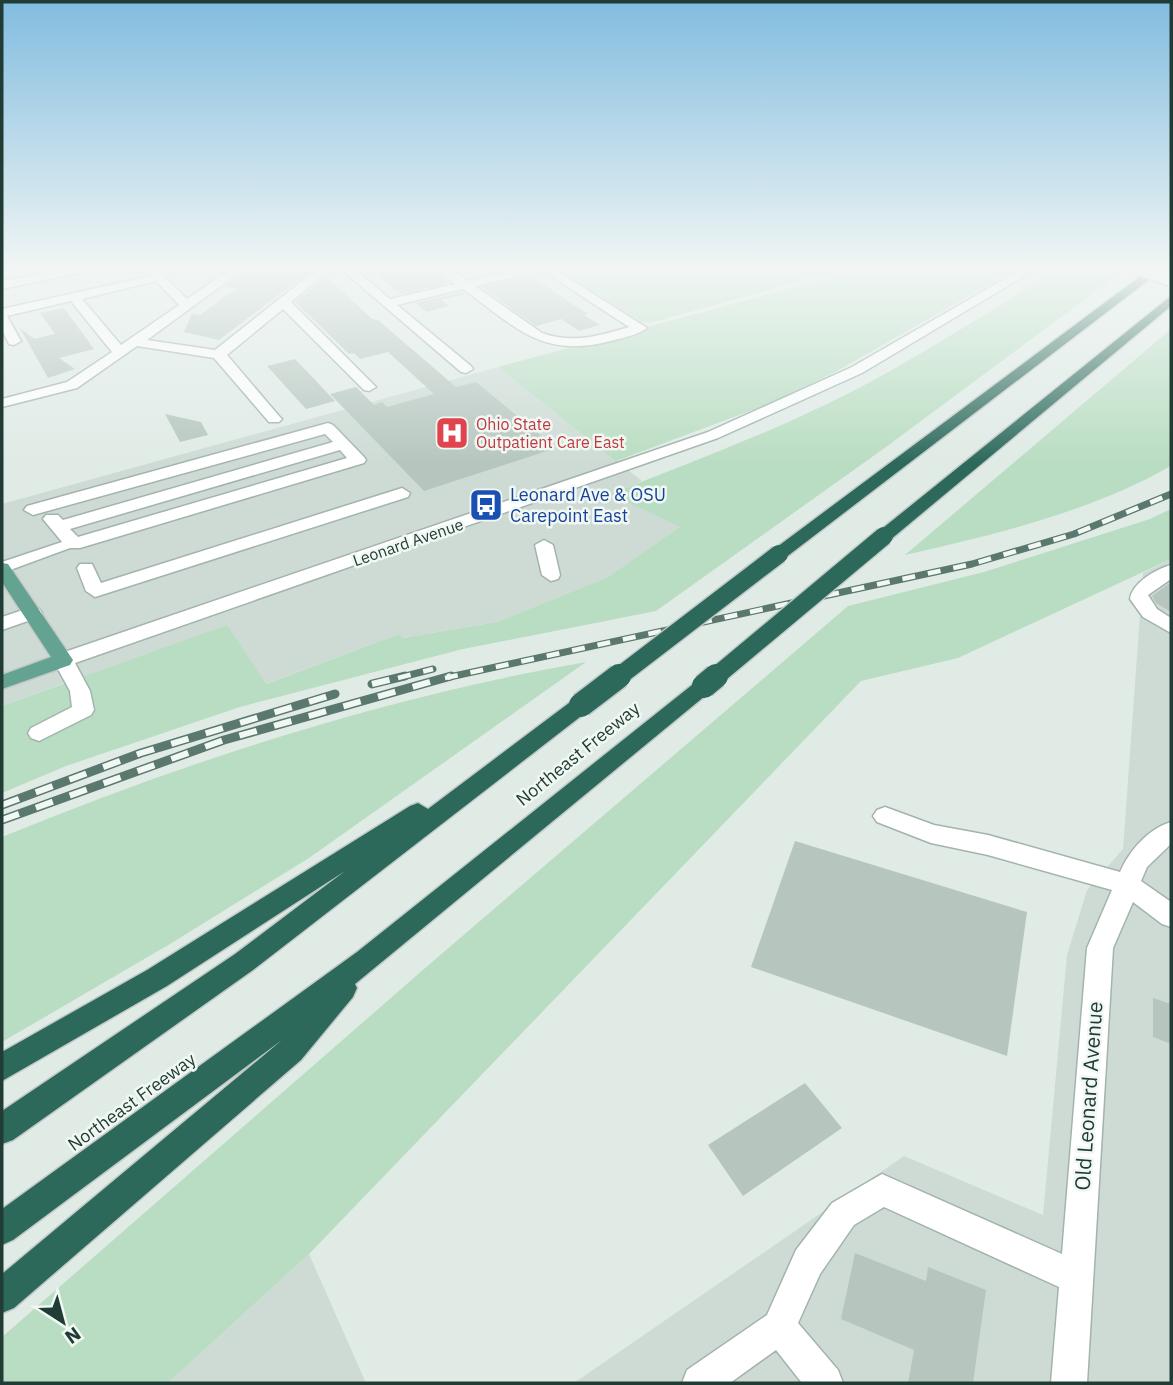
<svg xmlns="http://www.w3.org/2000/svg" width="1173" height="1385" font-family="'IBM Plex Sans',sans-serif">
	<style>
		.built { fill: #cedbd5 }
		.green { fill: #b9ddc2 }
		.building { fill: #b6c6bf }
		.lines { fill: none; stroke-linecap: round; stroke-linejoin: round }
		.minor-casing { stroke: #a3b3ad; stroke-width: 3 }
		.major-casing { stroke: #c1c8c6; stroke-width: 3 }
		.highway-casing { stroke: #c1c8c6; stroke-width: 3 }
		.minor { fill: #fff; fill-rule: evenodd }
		.major { fill: #64a291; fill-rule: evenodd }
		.highway { fill: #2c695b; fill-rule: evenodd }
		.rail-far1-casing { stroke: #5b786f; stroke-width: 7 }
		.rail-casing { stroke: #5b786f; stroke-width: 9 }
		.rail-far1 { stroke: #f1f8f4; stroke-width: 4.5; stroke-dasharray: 13; stroke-linecap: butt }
		.rail { stroke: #f1f8f4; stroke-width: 6; stroke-dasharray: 18; stroke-linecap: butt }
		.minor-bridge-casing { stroke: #a3b3ad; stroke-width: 17; stroke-linecap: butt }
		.highway-bridge-far1-casing { stroke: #c1c8c6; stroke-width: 21; stroke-linecap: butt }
		.highway-bridge-casing { stroke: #c1c8c6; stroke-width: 27; stroke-linecap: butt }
		.minor-bridge { stroke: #fff; stroke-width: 14 }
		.highway-bridge-far1 { stroke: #2c695b; stroke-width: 18 }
		.highway-bridge { stroke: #2c695b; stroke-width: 24 }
		.labels { text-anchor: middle; stroke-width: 5; stroke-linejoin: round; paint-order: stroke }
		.far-health-label { font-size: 16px; fill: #be3a42; stroke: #f1f8f4; text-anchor: start }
		.far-street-label { font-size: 16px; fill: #213c34; stroke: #f1f8f4 }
		.transit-label { font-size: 18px; fill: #164399; stroke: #f1f8f4; text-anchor: start }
		.street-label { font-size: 18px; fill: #213c34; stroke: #f1f8f4 }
		.near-street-label { font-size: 21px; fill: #213c34; stroke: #f1f8f4 }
	</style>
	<rect width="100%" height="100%" fill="#e0ebe6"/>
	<path class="built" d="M 498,367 L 642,481 L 612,494 L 681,527 L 608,577 L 497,622 L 402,638 L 399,634 L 265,684 L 70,681 L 2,706 L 2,504 Z
		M 1171,559 L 1171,1383 L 574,1383 L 904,1156 L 1043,1215 L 1067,955 L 1087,890 L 1123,849 L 1143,573 Z
		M 309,1254 L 366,1383 L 168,1383 Z"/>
	<path class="green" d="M 556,269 L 843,269 L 654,322 L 641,322 Z
		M 863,269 L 1016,269 L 837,371 L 774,402 L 616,461 L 498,367 Z
		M 1058,269 L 1126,269 L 886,447 L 656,611 L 463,649 L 240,707 L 66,766 L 2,793 L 2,706 L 227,625 L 266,684 L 399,634 L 403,638 L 497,622 L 608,577 L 680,527 L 611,494 C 694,461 778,430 857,389 C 926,352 992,310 1058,269 Z
		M 1171,329 L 1171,466 C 1090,512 996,534 905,555 Z
		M 1171,509 L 1171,559 L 958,658 L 861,681 L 309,1254 L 168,1383 L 2,1383 L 2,1337 L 424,969 L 848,606 L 984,572 L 1150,519 Z
		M 586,662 L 309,858 L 170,944 L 2,1042 L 2,837 C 190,760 386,697 586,662 Z"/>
	<path class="building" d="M 246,269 L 313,269 L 219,340 L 184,332 L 192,314 L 200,315 L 237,288 L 224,287 Z
		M 370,269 L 435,269 L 449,283 L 401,294 Z
		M 326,276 L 372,319 L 378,320 L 456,387 L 476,382 L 556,448 L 424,491 L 330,394 L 356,387 L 374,405 L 382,402 L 387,407 L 434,394 L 388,352 L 360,359 L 354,353 L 349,354 L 295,302 Z
		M 530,276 L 588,314 L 584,315 L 600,325 L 579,331 L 561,319 L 536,326 L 481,287 Z
		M 462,292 L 465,294 L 441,300 L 449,306 L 426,312 L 416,303 Z
		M 64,308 L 94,349 L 59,358 L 75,369 L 48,378 L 20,328 L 34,339 L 55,334 L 40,313 Z
		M 295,359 L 335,401 L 306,409 L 267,366 Z
		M 165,414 L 201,422 L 208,435 L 180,442 Z
		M 1171,582 L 1171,612 L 1156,603 L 1152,596 Z
		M 795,841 L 1027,912 L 1007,1056 L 751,967 Z
		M 1153,998 L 1171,1004 L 1171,1044 L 1153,1037 Z
		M 805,1083 L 842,1128 L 743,1196 L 708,1145 Z
		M 855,1253 L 926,1281 L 928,1267 L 986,1290 L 973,1383 L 908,1383 L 914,1350 L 841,1319 Z"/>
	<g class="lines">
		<defs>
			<path id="minor" d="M 63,269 L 85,269 L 79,273 L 2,289 L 2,281 Z
				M 145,269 L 157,269 L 187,299 L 231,269 L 244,269 L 147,340 L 215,350 L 317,269 L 330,269 L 291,302 L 376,387 L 369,391 L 364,390 L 283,309 L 227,355 L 279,416 L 282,419 L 279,422 L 269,422 L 214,358 L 137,346 L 77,388 L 2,407 L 2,399 L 67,382 L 112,352 L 71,301 L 7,316 L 21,341 L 14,345 L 9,344 L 2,330 L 2,309 L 151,276 ZM 156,281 L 179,305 L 121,345 L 82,299 Z
				M 341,269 L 354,269 L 390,299 L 455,284 L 437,269 L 450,269 L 467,281 L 519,269 L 539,269 L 537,272 L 475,286 L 542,333 C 572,344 599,336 629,327 L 540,269 L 554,269 L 647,328 C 638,335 622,338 611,341 C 541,359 516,327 463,289 L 397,305 L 471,366 L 473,369 L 466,373 L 461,372 Z
				M 1022,269 L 1036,269 L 862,373 L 718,438 L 75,663 L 90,691 L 94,710 L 91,715 L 39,741 L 31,738 L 28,733 L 31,728 L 72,707 L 70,691 L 53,660 L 56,655 L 708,432 L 852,367 Z
				M 328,423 L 333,425 L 364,457 L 366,460 L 364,463 L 80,548 L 70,548 L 2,573 L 2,562 L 62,542 L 43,519 L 46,515 L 58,515 L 63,520 L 333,442 L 325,434 L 33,515 L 24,510 L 27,506 ZM 340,450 L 347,458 L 78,537 L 70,529 Z
				M 402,488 L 410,493 L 408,497 L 95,597 L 86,591 L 77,568 L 80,564 L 92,564 L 101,583 Z
				M 544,540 L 553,545 L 560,575 L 558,579 L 551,581 L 542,575 L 535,545 Z
				M 1171,565 L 1171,579 L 1148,595 L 1157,609 L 1171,618 L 1171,633 L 1143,617 L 1130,599 C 1132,583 1156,569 1171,565 Z
				M 32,607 L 39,609 L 42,613 L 39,617 L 2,630 L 2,617 Z
				M 885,807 L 934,825 L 988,835 L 1120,872 C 1130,850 1148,829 1171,822 L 1171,844 L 1147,867 L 1141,881 L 1171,902 L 1171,927 L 1162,924 L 1133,902 L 1113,948 L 1087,1383 L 1051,1383 L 1059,1287 L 884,1207 L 854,1225 L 820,1274 L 798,1323 L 838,1370 L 843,1383 L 802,1383 L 776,1350 L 730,1383 L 682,1383 L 687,1370 L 767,1315 L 796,1250 L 832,1203 L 882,1174 L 1062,1254 L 1087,948 L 1112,890 L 988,855 L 931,843 L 877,822 L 873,816 L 877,810 Z"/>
			<path id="major" d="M 2,563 L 8,564 L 73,660 L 70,665 L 2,689 L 2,675 L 51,657 L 2,582 Z"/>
			<path id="highway" d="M 1150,269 L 1163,269 L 785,558 L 773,558 L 770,554 L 773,550 Z
				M 1171,296 L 1171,306 L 890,540 L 878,540 L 875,536 L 878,532 Z
				M 704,679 L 711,681 L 714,686 L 711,691 L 355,984 L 357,988 L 353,997 L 301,1060 L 14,1308 L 2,1313 L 2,1274 L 282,1040 L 13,1240 L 2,1245 L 2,1209 L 357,952 L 697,681 Z
				M 581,698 L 589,700 L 592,705 L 589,710 L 253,970 L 13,1140 L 2,1144 L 2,1111 L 235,954 L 345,871 L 167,986 L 2,1081 L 2,1052 L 147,970 L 410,806 L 418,803 L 428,809 L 573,700 Z"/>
		</defs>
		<use href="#minor" class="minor-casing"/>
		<use href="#major" class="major-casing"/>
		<use href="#highway" class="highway-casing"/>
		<use href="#minor" class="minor"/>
		<use href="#major" class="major"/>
		<use href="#highway" class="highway"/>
		<defs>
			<path id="rail-far1" d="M 398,678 L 433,669
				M 445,678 L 972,564 L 1074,534 L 1171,494"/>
			<path id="rail" d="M 372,684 L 405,676
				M 2,805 L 141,753 L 335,694
				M 2,820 L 224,740 L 451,676"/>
		</defs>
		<use href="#rail-far1" class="rail-far1-casing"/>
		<use href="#rail" class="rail-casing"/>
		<use href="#rail-far1" class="rail-far1"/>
		<use href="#rail" class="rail"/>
		<defs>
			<path id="minor-bridge" d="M 1143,269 L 1171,279"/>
			<path id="highway-bridge-far1" d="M 617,678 L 779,554
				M 714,678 L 884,536"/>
			<path id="highway-bridge" d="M 704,686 L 716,676
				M 581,705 L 619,676"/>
		</defs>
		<use href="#minor-bridge" class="minor-bridge-casing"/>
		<use href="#highway-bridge-far1" class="highway-bridge-far1-casing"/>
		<use href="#highway-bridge" class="highway-bridge-casing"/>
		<use href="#minor-bridge" class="minor-bridge"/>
		<use href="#highway-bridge-far1" class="highway-bridge-far1"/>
		<use href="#highway-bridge" class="highway-bridge"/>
	</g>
	<linearGradient id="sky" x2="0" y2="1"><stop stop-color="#81bcdf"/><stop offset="0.58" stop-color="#f1f6f4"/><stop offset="1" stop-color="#f1f6f4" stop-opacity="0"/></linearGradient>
	<rect width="1173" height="463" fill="url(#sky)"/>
	<defs>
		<symbol id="hospital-square" viewBox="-11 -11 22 22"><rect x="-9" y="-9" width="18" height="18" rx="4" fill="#e0444e" stroke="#f1f8f4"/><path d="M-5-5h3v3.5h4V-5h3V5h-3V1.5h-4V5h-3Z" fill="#fff"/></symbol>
		<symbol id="bus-square" viewBox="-11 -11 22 22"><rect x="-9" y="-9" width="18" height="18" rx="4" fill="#1a4fb4" stroke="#f1f8f4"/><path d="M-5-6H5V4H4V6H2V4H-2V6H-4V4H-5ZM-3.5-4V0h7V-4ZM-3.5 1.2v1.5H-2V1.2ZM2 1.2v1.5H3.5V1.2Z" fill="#fff"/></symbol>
	</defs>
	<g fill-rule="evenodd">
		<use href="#hospital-square" x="433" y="414" width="38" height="38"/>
		<use href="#bus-square" x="467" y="486" width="38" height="38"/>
	</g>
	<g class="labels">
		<g class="far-health-label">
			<text x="476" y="430">Ohio State<tspan x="476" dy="18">Outpatient Care East</tspan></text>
		</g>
		<g class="far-street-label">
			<text transform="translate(408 542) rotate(-19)" y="6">Leonard Avenue</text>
		</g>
		<g class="transit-label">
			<text x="510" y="501">Leonard Ave &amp; OSU<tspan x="510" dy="21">Carepoint East</tspan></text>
		</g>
		<g class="street-label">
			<text transform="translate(578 754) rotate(-39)" y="6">Northeast Freeway</text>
			<text transform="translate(132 1102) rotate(-36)" y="6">Northeast Freeway</text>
		</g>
		<g class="near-street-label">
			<text transform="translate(1089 1096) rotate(-86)" y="7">Old Leonard Avenue</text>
		</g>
	</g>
	<rect width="1173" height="1385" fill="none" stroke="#213c34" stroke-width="7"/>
	<g transform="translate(63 1322) rotate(144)" stroke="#f1f8f4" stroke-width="5" paint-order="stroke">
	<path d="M0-5L12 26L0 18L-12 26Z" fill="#213c34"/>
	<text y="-10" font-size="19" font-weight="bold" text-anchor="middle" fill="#213c34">N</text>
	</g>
</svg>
